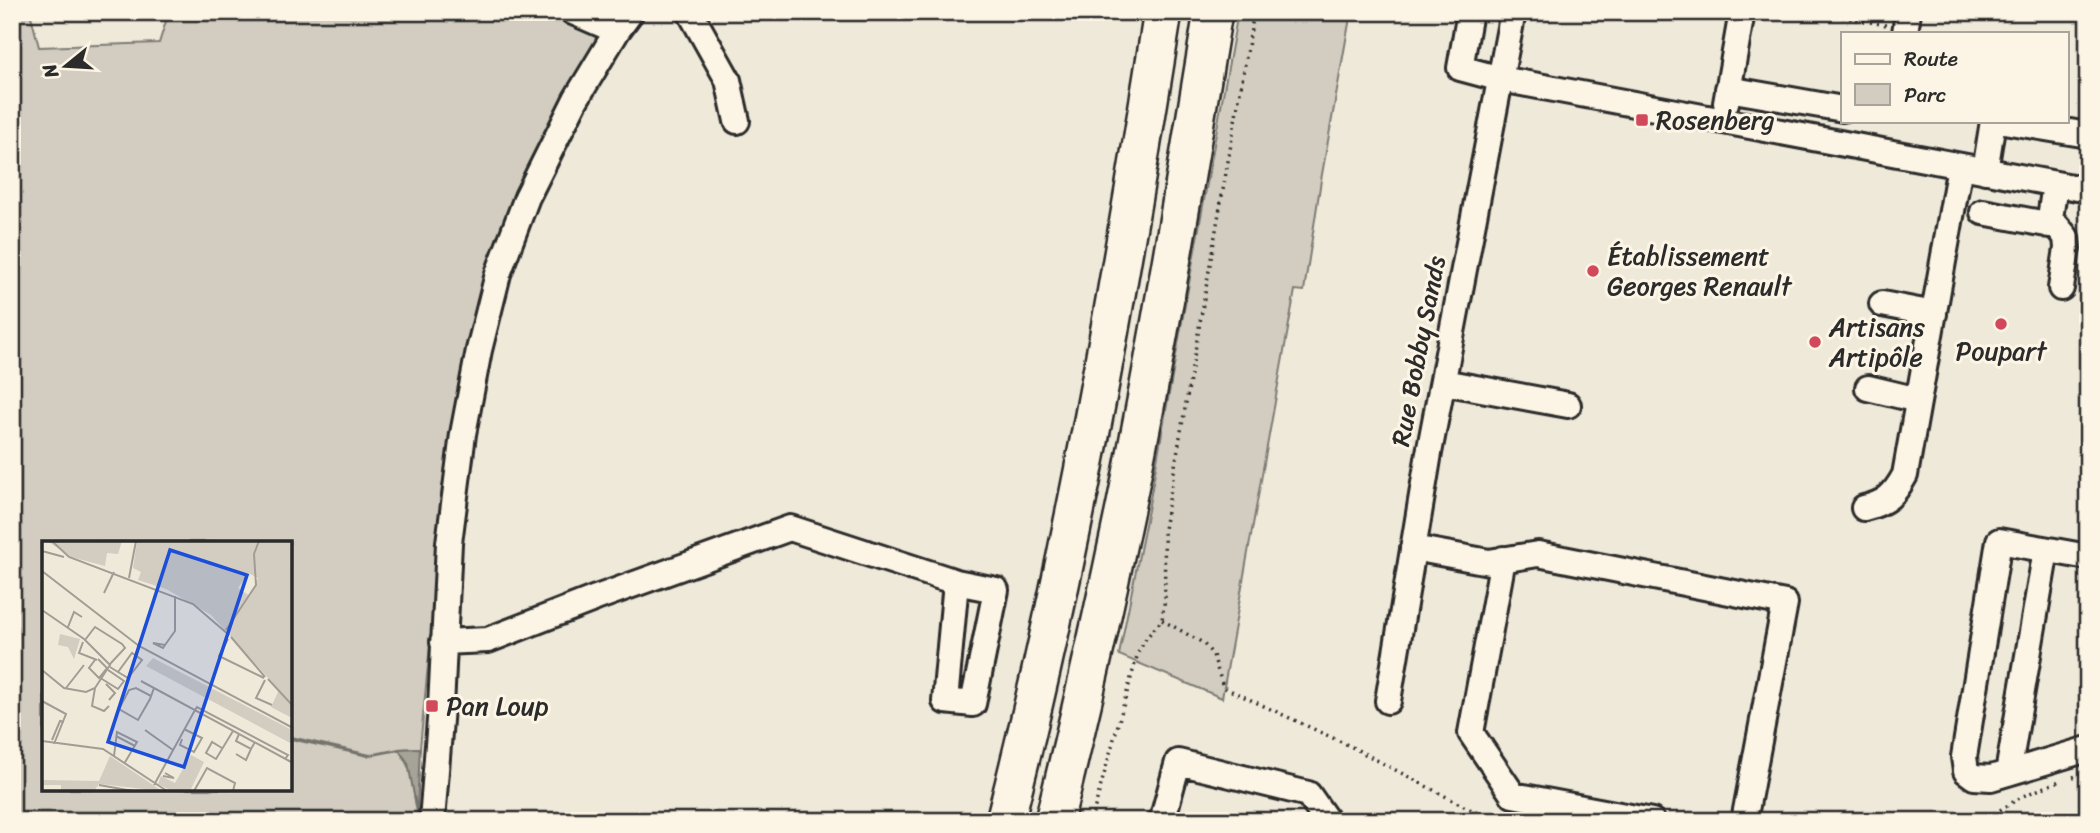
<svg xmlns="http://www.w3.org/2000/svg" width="2100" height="833" font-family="Sriracha,sans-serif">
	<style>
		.green { fill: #d2cdc0; stroke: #7e7c76; stroke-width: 2; fill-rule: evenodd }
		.water { fill: #a6a399; stroke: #75736d; stroke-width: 2 }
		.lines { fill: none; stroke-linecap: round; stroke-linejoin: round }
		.minor-casing { stroke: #2b2b2b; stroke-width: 30 }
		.highway-casing { stroke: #2b2b2b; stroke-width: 42 }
		.path { stroke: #2b2b2b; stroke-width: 3.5; stroke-dasharray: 2 5; stroke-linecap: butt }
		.minor { stroke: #fcf5e5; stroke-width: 24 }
		.highway { stroke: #fcf5e5; stroke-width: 37 }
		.poi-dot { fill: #d1495b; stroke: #fcf5e5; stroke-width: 2.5 }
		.labels { text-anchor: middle; stroke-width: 6; stroke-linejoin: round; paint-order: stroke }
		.poi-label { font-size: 26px; fill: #2b2b2b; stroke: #fcf5e5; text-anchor: start }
		.street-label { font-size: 26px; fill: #2b2b2b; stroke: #fcf5e5 }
		.inset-road { fill: none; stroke: #a19d94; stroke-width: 2 }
		.view { fill: #1d4ed8; fill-opacity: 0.15; stroke: #1d4ed8; stroke-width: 3.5 }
		.inset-edge { fill: none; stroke: #2b2b2b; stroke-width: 3.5 }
	</style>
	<rect width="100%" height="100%" fill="#efe9da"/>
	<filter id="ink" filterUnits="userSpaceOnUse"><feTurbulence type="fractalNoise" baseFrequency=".0143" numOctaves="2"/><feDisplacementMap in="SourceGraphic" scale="14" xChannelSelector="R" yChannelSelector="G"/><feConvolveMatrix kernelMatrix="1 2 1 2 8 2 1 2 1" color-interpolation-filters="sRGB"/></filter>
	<g filter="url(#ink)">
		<path class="green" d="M 12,12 L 30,12 L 39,47 L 159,43 L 169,12 L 612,12 L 563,108 L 447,468 L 420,748 L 399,749 L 410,770 L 417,811 L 416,821 L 12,821 ZM 44,542 L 290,542 L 290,789 L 44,789 Z
			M 1238,12 L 1351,12 L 1321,180 L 1304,291 L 1295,290 L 1222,698 L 1119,655 L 1148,510 Z"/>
		<path class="water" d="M 291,737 L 370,755 L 399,749 L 420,748 L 417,811 L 408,763 L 399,750 L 368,756 L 291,739 L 291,782 Z"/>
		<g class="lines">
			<defs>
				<path id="minor" d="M 573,12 L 617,31
					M 690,12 L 728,80 L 737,121
					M 1470,12 L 1460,68 L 1501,79 L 2088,190
					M 1905,33 L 1908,12
					M 1728,89 L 1843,109
					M 1726,103 L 1742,12
					M 2004,121 L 2088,135
					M 1985,171 L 1993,121
					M 1983,212 L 2057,226 L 2066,237 L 2067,248 L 2061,288
					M 2049,225 L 2055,184
					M 1882,304 L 1934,314
					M 1443,382 L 1568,405
					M 1868,388 L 1918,400
					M 1864,508 C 1886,503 1894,495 1905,475 L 1960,166
					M 1413,548 L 1489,562 L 1538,554 L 1785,603 L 1744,821
					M 2088,557 L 1999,541 L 1964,757 L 1966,771 L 1974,777 L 1991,778 L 2088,749
					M 1503,559 L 1471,733 L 1513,795 L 1652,821
					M 443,642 L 488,640 L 596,598 L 790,528 L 956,582 L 945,701 L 973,704 L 996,590 L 956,582
					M 1388,701 L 1429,453 L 1513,12
					M 2008,773 L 2046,550
					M 432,821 L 441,707 L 449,543 L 463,434 L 479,350 L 498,274 L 527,197 L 576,99 L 617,31 L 631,12
					M 1162,821 L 1178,762 L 1308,794 L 1327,821"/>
				<path id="highway" d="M 1005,821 C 1073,554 1120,284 1163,12
					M 1054,821 C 1080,716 1104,610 1126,504 C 1159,341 1186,177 1213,12"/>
			</defs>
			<use href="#minor" class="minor-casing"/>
			<use href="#highway" class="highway-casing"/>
			<path class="path" d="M 1815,12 L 1886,25
				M 1162,620 L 1203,643 L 1213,655 L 1223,687 L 1348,745 L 1481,815 L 1497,821
				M 2073,777 L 2088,773
				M 1091,821 L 1138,653 L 1146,638 L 1162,620 L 1165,597 L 1164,529 L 1254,12
				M 1982,821 L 2023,796 L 2062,780"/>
			<use href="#minor" class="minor"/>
			<use href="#highway" class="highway"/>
		</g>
	</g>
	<g class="poi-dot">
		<rect x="1635" y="113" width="14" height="14" rx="3.5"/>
		<circle cx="1593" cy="271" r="7"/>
		<circle cx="2001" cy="324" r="7"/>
		<circle cx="1815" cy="342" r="7"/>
		<rect x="425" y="699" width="14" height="14" rx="3.5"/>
	</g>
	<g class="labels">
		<g class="poi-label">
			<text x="1656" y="129">Rosenberg</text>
			<text x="1607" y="265">Établissement<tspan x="1607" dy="30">Georges Renault</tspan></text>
			<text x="1829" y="336">Artisans<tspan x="1829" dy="30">Artipôle</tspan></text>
			<text x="2001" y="360" text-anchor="middle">Poupart</text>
			<text x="446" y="715">Pan Loup</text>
		</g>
		<g class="street-label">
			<text transform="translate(1418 351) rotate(-79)" y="9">Rue Bobby Sands</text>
		</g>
	</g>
	<g transform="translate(42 541)">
		<rect width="250" height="250" fill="#efe9da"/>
		<path d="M 5,0 L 80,0 L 76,13 L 65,12 L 63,25 L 29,16 ZM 95,0 L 250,0 L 250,177 L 229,166 L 237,149 L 169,74 L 124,48 L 96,39 L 99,31 L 91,27 ZM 206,32 L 216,37 L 208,55 L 196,47 ZM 18,93 L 38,98 L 32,118 L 26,106 L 16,104 ZM 111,117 L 250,189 L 250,203 L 104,125 ZM 149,214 L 162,221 L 148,250 L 130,250 L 116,243 L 119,235 L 133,242 ZM 68,215 L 120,250 L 57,243 L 52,250 L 19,250 L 19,244 L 0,244 L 2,239 L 57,240 Z" fill="#d2cdc0" fill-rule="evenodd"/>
		<path class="inset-road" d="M 10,0 L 27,16 L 151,63 L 187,94M 0,10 L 22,16M 0,30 L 97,105 L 251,187M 87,37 L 94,0M 62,52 L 72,31M 0,69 L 42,98 L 68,124 L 53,147 L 44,151 L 22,147 L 0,129M 26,86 L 32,71 L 40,76M 184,89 L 214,44 L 212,13 L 217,0M 189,96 L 223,136M 186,98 L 177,115 L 222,137M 43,99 L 53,86 L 80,103 L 83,107 L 68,123M 41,101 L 37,112 L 55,119M 123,104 L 121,107 L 111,102 L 123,104 L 133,90 L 133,55M 53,119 L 47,127 L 57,137 L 65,127 L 56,118M 68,126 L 76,131 L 86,137 L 100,119 L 90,112 L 76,131M 60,138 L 76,148 L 82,140 L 66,129M 226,138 L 251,165M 223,139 L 214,157 L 230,164M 99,140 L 251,222M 64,143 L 73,152 L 67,159M 24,147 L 42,124M 53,147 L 50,165 L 62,170 L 67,165M 109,155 L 94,147 L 87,149 L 77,168 L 96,179 L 108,158 L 112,147M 0,160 L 24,173 L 12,203M 153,169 L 155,166 L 246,214 L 243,218M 103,189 L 131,209M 197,193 L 194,200 L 209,208 L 213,201M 74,195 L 93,205M 140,198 L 138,204 L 152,211 L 160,197 L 142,188M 10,199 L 18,180 L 22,181M 0,200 L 61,208 L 125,250M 180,207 L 170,201 L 164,212 L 174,218 L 191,190M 194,213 L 204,219 L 209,208M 72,215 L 75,191 L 95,201 L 82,223M 121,235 L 132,237 L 123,232M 57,244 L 91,250M 112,244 L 153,169M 152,250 L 165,227 L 193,242 L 191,250"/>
		<path class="view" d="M 128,9 L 205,34 L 142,226 L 66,201 Z"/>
		<rect width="250" height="250" class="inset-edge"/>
	</g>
	<rect width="2100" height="833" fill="none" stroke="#fcf5e5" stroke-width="42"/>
	<rect x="21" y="21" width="2058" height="791" fill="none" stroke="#2b2b2b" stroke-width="2.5" filter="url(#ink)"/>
	<rect x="1841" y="32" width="228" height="91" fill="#fcf5e5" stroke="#a8a49b" stroke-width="2"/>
	<rect x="1855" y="54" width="35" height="10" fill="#fcf5e5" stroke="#a8a49b" stroke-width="2"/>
	<text x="1904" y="66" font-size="21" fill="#2b2b2b">Route</text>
	<rect x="1855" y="84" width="35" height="21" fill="#d2cdc0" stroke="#a8a49b" stroke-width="2"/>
	<text x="1904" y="102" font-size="21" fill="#2b2b2b">Parc</text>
	<g transform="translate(66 66) rotate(252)" stroke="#fcf5e5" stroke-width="5" paint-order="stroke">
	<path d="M0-5L12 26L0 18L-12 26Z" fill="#2b2b2b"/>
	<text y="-10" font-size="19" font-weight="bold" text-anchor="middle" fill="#2b2b2b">N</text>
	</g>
</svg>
